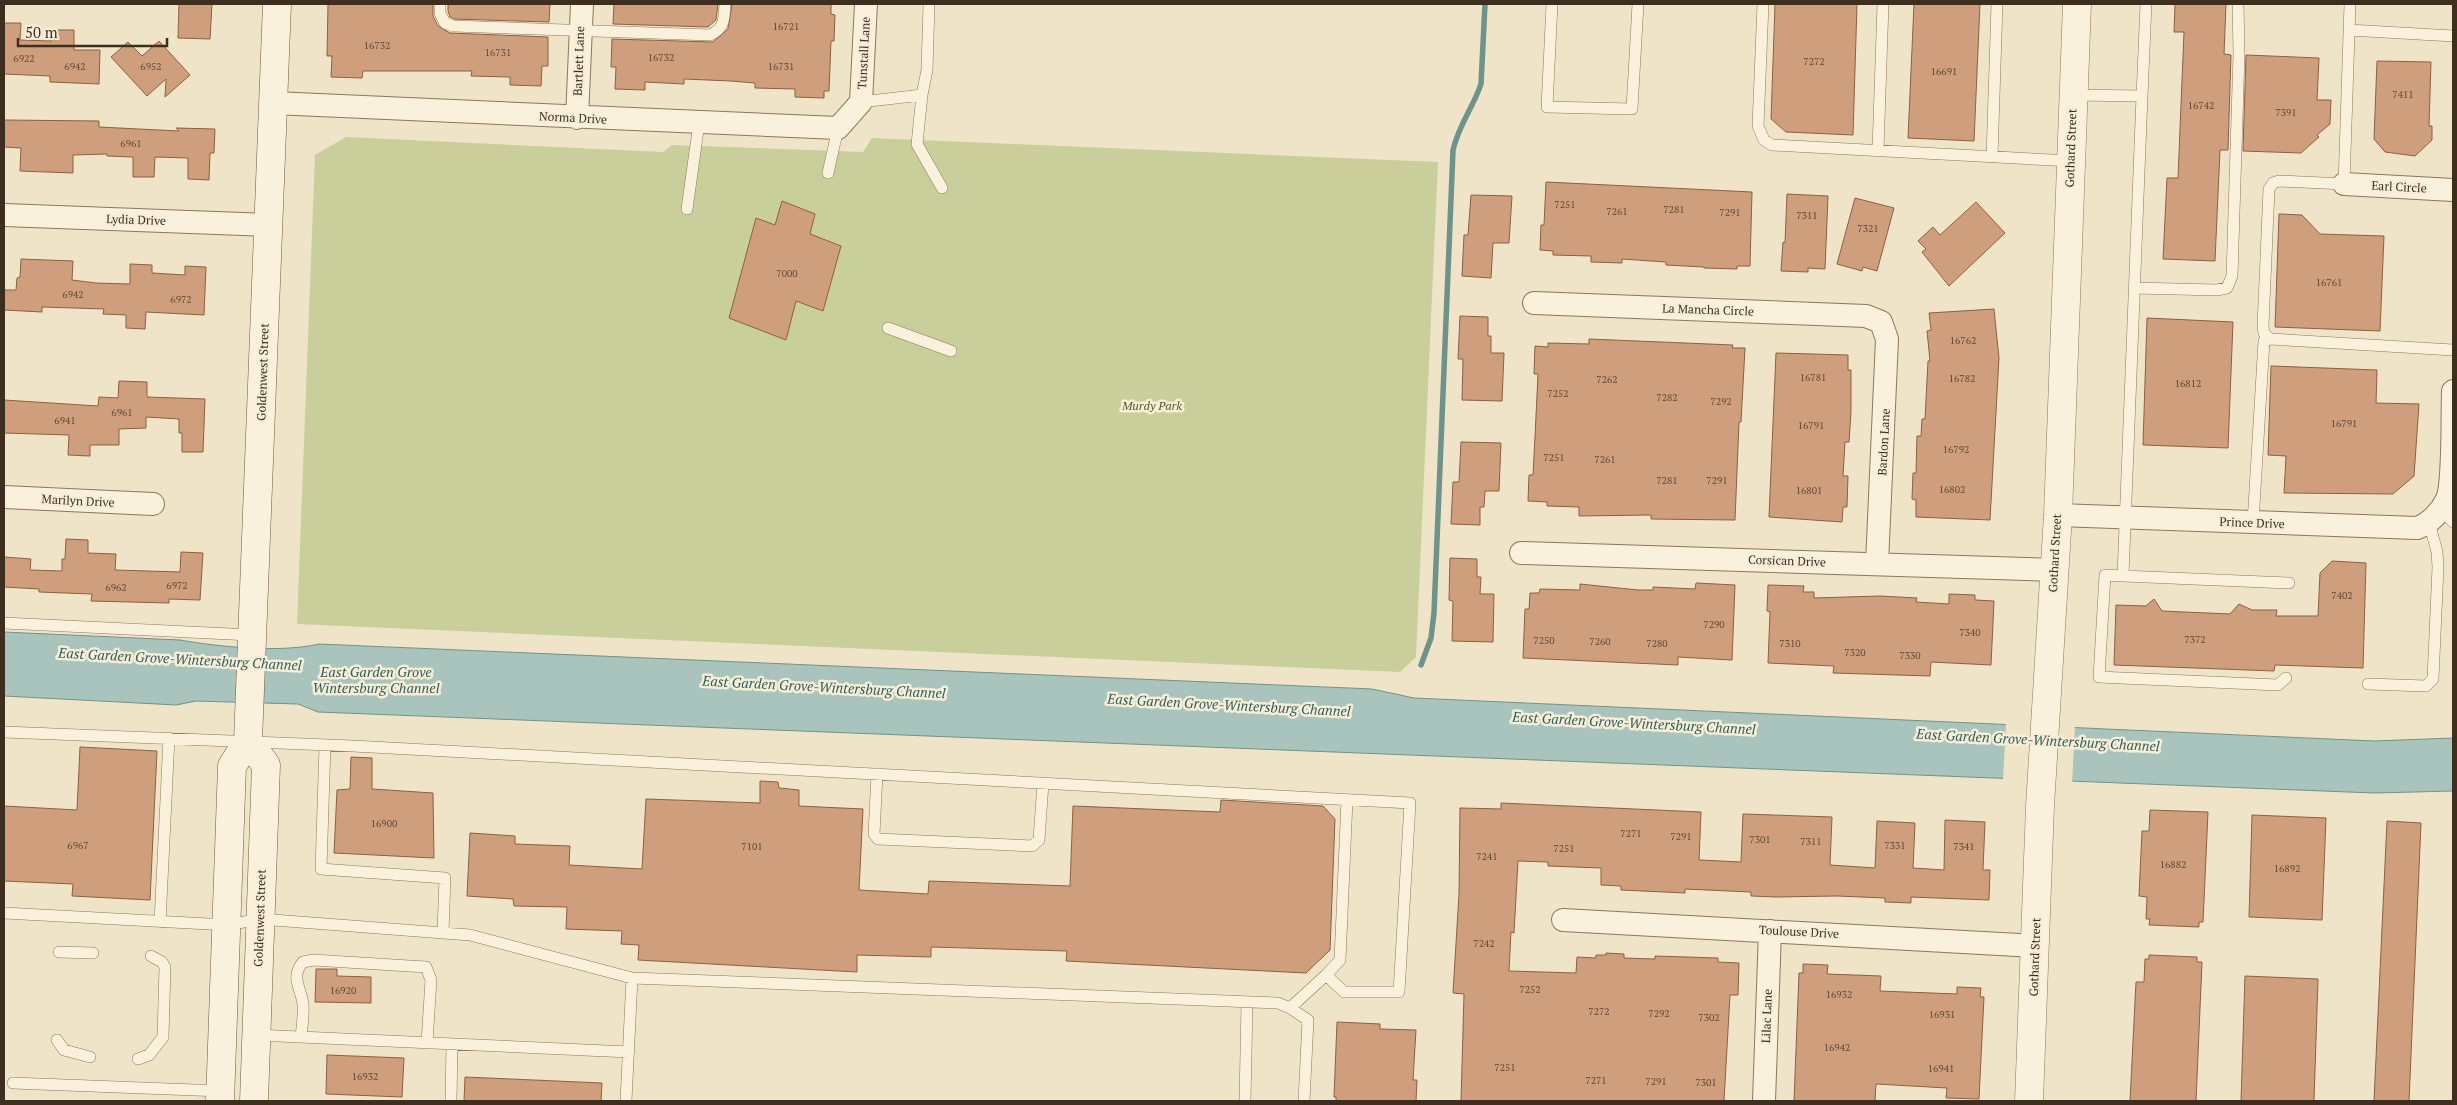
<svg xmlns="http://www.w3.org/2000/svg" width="2457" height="1105" font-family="'PT Serif',serif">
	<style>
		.green { fill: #c9cf9b }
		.water { fill: #a9c4bc; stroke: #6f938a }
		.pier { fill: #f0e4c8 }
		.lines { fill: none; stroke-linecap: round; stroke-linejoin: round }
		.stream { stroke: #6f938a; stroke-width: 5.5 }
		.building { fill: #cf9f7d; stroke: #8d5f41 }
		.service-casing { stroke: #8d765c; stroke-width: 12 }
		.minor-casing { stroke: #8d765c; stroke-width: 24 }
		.tertiary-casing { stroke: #8d765c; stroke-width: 29 }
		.secondary-casing { stroke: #6f573f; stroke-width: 29 }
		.service { stroke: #faf1dc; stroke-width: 11 }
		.minor { stroke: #faf1dc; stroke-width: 22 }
		.tertiary { stroke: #faf1dc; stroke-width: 28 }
		.secondary { stroke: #faf1dc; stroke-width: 28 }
		.labels { text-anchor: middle; stroke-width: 5; stroke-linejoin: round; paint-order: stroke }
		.number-label { font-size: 10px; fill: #624a37 }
		.street-label { font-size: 12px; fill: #3d2e20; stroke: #f7eed8 }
		.park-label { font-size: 12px; font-style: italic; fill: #4d5a26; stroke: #f7eed8 }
		.water-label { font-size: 14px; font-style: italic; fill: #2f5d5a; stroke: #f7eed8 }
	</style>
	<rect width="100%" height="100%" fill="#f0e4c8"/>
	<path class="green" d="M 346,137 L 663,152 L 672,145 L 863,152 L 872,138 L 1438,162 L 1416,657 L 1400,672 L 297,624 L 315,155 Z"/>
	<path class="water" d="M 4,632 L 180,640 C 220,647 280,653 319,644 L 1372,689 L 1414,698 L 2374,741 L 2453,738 L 2453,791 L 2374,793 L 318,712 L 298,704 L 196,701 L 176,705 L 4,696 Z"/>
	<path class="pier" d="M 2006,723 L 2075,726 L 2072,784 L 2003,781 Z"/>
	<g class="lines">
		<path class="stream" d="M 1421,665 L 1431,638 L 1434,613 L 1453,150 C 1459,124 1473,108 1481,84 L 1485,4"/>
	</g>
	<path class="building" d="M 179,4 L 212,4 L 210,39 L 178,38 Z
		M 328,4 L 433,4 L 433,16 L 438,26 L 450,33 L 548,37 L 548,66 L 542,66 L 541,86 L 510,85 L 510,77 L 471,76 L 472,71 L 363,71 L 362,78 L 331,77 L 332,56 L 327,56 Z
		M 448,4 L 550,4 L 549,22 L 454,19 L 450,17 L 448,11 Z
		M 614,4 L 718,4 L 716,20 L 708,27 L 613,24 Z
		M 732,4 L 831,4 L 831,14 L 835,15 L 834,41 L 831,41 L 829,91 L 824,91 L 824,98 L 795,97 L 795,89 L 755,88 L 755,83 L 731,81 L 684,79 L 684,84 L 645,82 L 645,90 L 615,89 L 616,67 L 611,67 L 612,39 L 713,42 L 728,29 Z
		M 1775,4 L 1857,4 L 1853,135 L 1786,132 L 1771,119 Z
		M 1914,4 L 1980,4 L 1974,141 L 1908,138 Z
		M 2175,4 L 2226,4 L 2224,54 L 2231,55 L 2228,150 L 2220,150 L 2215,261 L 2163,259 L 2167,178 L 2178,178 L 2184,32 L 2174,32 Z
		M 4,23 L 21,23 L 20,40 L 51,41 L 52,30 L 74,30 L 74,50 L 100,50 L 99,84 L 50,82 L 50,76 L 4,74 Z
		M 159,41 L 190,75 L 165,97 L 166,79 L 147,96 L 111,57 L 128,42 L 142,56 Z
		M 2246,55 L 2319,58 L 2317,100 L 2331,100 L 2330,124 L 2317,135 L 2319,137 L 2301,153 L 2243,151 Z
		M 2377,61 L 2431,62 L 2429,126 L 2432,126 L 2432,140 L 2415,156 L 2385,152 L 2374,139 Z
		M 4,120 L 99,121 L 99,127 L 179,131 L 176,128 L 215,129 L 214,153 L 210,153 L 209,180 L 188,179 L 188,158 L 155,157 L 154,177 L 133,177 L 133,157 L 107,156 L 107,154 L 73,155 L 73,173 L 20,171 L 21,148 L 4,147 Z
		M 1546,182 L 1752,192 L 1750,266 L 1737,266 L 1737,269 L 1704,268 L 1704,267 L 1666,265 L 1666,262 L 1622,259 L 1622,263 L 1591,262 L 1591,256 L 1553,255 L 1553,251 L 1540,250 L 1541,225 L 1544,225 Z
		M 1787,194 L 1828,196 L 1825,269 L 1808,268 L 1808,272 L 1781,271 L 1783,242 L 1785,243 Z
		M 1471,195 L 1512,196 L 1509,243 L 1493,243 L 1491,278 L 1462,276 L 1464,235 L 1468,235 Z
		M 1855,198 L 1894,208 L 1877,271 L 1863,267 L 1862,271 L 1837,264 Z
		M 782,201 L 815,214 L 810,234 L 841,246 L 823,311 L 796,301 L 786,340 L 729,318 L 756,218 L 775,225 Z
		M 1976,202 L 2005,233 L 1949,286 L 1922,252 L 1926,249 L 1918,241 L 1933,227 L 1940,235 Z
		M 2279,214 L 2302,215 L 2320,234 L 2384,236 L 2380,331 L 2275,327 Z
		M 21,259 L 73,261 L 72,280 L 96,283 L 130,284 L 130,264 L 152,265 L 152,273 L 185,275 L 185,266 L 206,267 L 204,315 L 146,312 L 145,329 L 126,328 L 126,315 L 103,314 L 104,309 L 42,307 L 42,312 L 4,310 L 4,290 L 16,290 L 17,278 L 20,277 Z
		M 1994,309 L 1999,358 L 1990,520 L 1916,517 L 1916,500 L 1912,499 L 1913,473 L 1916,473 L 1917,436 L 1921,436 L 1922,419 L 1925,419 L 1928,361 L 1930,361 L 1927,331 L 1931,330 L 1929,313 Z
		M 1460,316 L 1488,317 L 1488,336 L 1491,336 L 1491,353 L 1504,353 L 1502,401 L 1462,400 L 1463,359 L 1458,359 Z
		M 2147,318 L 2233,322 L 2228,448 L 2143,445 Z
		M 1589,339 L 1733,345 L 1732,348 L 1745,348 L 1741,422 L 1739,422 L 1735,520 L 1651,519 L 1651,515 L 1579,516 L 1579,507 L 1547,506 L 1547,502 L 1528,501 L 1529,475 L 1533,475 L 1535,437 L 1538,374 L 1534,374 L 1535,346 L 1548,347 L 1548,343 L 1589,344 Z
		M 1776,353 L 1848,355 L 1848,370 L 1851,370 L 1851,412 L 1849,442 L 1845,442 L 1843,476 L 1848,476 L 1847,507 L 1843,507 L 1842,522 L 1769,517 Z
		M 2271,366 L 2377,370 L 2376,403 L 2419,404 L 2414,476 L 2393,494 L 2284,493 L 2286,456 L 2268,455 Z
		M 119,381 L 147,382 L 147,397 L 205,399 L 203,452 L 182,452 L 182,433 L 179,433 L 179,419 L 146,417 L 146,428 L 119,429 L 119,445 L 90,445 L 90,456 L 68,455 L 69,435 L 4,433 L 4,400 L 98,406 L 99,397 L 118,398 Z
		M 1461,442 L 1501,443 L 1499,491 L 1485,491 L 1484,507 L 1480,507 L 1480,525 L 1451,524 L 1453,482 L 1459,482 Z
		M 66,539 L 88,540 L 88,553 L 116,554 L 115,570 L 180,572 L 181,552 L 203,553 L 200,600 L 169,599 L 169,603 L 91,601 L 92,594 L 39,592 L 39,589 L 4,587 L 4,557 L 31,559 L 30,570 L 62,571 L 62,559 L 65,559 Z
		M 1450,558 L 1477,559 L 1477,577 L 1481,577 L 1480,594 L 1494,594 L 1493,642 L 1452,641 L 1453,601 L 1449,600 Z
		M 2332,561 L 2366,563 L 2363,668 L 2275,665 L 2274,671 L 2114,665 L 2116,605 L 2146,606 L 2154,599 L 2162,611 L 2230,614 L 2239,604 L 2252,610 L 2277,610 L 2276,616 L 2318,616 L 2320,573 Z
		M 1696,583 L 1735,585 L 1732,660 L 1678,657 L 1678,665 L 1523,658 L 1525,609 L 1529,609 L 1530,593 L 1539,593 L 1540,589 L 1580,590 L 1580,584 L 1638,590 L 1653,590 L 1653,587 L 1695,589 Z
		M 1768,585 L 1804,586 L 1803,592 L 1814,592 L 1814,598 L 1880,596 L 1917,598 L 1916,602 L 1949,604 L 1949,594 L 1975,595 L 1975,600 L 1994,601 L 1991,665 L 1931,662 L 1930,676 L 1833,673 L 1834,666 L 1768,663 L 1770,612 L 1767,611 Z
		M 80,747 L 157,751 L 150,900 L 72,896 L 73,884 L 4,881 L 4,806 L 77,810 Z
		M 351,757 L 372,758 L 372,789 L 433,793 L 434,858 L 334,853 L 337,790 L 350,789 Z
		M 760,781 L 778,782 L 779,788 L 799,790 L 799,806 L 863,809 L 859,890 L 928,894 L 929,881 L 1070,886 L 1073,806 L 1220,812 L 1221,800 L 1323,806 L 1335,819 L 1330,950 L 1306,973 L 1066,961 L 1067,951 L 931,947 L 931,957 L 857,955 L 857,972 L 638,960 L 639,945 L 621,944 L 622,931 L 566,929 L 567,907 L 514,906 L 513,899 L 467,896 L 470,833 L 515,836 L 515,844 L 570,846 L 569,865 L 642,869 L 646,799 L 760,803 Z
		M 1501,803 L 1701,812 L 1699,860 L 1741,862 L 1743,814 L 1832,817 L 1830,865 L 1875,868 L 1877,821 L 1915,823 L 1913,868 L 1944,870 L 1945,820 L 1985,822 L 1983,870 L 1990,870 L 1989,900 L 1911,897 L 1911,903 L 1885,902 L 1885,898 L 1837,896 L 1776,897 L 1751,896 L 1751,892 L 1685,889 L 1685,893 L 1621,890 L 1621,886 L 1601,885 L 1601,868 L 1548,866 L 1548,862 L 1518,861 L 1514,933 L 1511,932 L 1509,971 L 1576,973 L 1577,957 L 1596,958 L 1596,955 L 1606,955 L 1606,953 L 1624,954 L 1624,958 L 1655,959 L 1655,956 L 1718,958 L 1718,962 L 1739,963 L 1738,995 L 1730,995 L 1724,1101 L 1461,1101 L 1464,994 L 1453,993 L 1459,894 L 1460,808 L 1501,809 Z
		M 2150,810 L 2208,812 L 2203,922 L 2199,922 L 2199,927 L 2149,925 L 2150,919 L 2146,919 L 2147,897 L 2139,896 L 2142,831 L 2149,831 Z
		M 2252,815 L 2326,818 L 2322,920 L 2249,917 Z
		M 2387,821 L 2421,823 L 2409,1101 L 2374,1101 Z
		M 2149,955 L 2197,957 L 2197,962 L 2202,962 L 2196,1101 L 2130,1101 L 2136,982 L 2144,982 L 2145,959 L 2149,959 Z
		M 1803,964 L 1828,965 L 1827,974 L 1881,976 L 1880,991 L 1957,994 L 1957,987 L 1981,988 L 1980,997 L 1984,997 L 1979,1099 L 1946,1098 L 1947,1088 L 1876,1084 L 1875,1101 L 1794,1101 L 1799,973 L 1803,973 Z
		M 316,969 L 337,969 L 337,976 L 371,977 L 371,1003 L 315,1002 Z
		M 2245,976 L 2318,979 L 2314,1101 L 2241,1101 Z
		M 1337,1022 L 1380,1024 L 1380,1029 L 1416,1030 L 1413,1080 L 1417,1080 L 1416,1101 L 1336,1101 L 1336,1097 L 1334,1097 Z
		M 327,1055 L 404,1058 L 402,1097 L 326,1094 Z
		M 465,1077 L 602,1083 L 601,1101 L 464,1101 Z"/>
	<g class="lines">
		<defs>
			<path id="service" d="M 440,4 L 440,13 L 445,23 L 453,26 L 710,35 C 725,28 724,19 725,4
				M 1552,4 L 1547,107 L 1632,109 L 1638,4
				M 1763,4 L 1758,126 L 1764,140 L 1772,145 L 2071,161
				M 2349,30 L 2453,36
				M 922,95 L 917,144 L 942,188
				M 2073,95 L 2142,96 L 2146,4
				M 2142,96 L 2123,576 L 2105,575 L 2099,677 L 2278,685 L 2286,678
				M 861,102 L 922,95 L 927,70 L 929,4
				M 1878,150 L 1883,4
				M 1992,157 L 1997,4
				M 828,173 L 838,128
				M 687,209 L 699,123
				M 2134,288 L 2217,290 L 2227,288 L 2232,276 L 2239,54 L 2238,4
				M 888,328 L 951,351
				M 2270,339 L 2264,333 L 2263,326 L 2269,189 L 2273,183 L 2279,181 L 2344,184 L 2350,4
				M 2440,509 L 2453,522
				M 2253,523 L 2264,341 L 2270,339 L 2453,350
				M 2123,576 L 2289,583
				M 4,623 L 251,635
				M 2368,684 L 2426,686 L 2433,679 L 2438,567 L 2437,552 L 2429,522
				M 4,732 L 353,746 L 1410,803 L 1399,992 L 1344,992 L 1326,975 L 1290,1008 L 1278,1003 L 632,978 L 470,935 L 260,919 L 228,925 L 4,913
				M 325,745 L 321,869 L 445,878 L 443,932
				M 877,774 L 874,834 L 878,839 L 1032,846 L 1039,840 L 1043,783
				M 160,922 L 169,738
				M 59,952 L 93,953
				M 1326,975 L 1340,960 L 1347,800
				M 1290,1008 L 1308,1020 L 1304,1101
				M 256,1035 L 629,1052
				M 301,1037 C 302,1027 304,1014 303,1004 C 301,988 290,977 303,962 L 313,960 L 426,967 L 431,980 L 427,1043
				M 57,1040 L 64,1050 L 90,1057
				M 138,1059 L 149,1055 L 163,1037 L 165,967 L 162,962 L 151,956
				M 13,1083 L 221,1091
				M 451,1101 L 452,1044
				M 626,1101 L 632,978
				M 1245,1101 L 1247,1002"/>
			<path id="minor" d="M 273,103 L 838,128 L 861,102 L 866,4
				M 577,118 L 582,4
				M 2344,184 L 2453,190
				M 4,215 L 269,225
				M 1534,303 L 1866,316 L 1881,322 L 1887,339 L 1877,564
				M 4,497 L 153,504
				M 2058,515 L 2417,528 C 2429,524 2441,512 2447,499 C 2454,483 2452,414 2453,391
				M 1521,553 L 2054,570
				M 1563,920 L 2036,946
				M 1764,1101 L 1770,931"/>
			<path id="tertiary" d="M 2029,1101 L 2040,806 L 2058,515 L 2077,4"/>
			<path id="secondary" d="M 248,741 L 266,765 L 254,1101
				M 220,1101 L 232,766 L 248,741 L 277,4"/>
		</defs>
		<use href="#service" class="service-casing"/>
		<use href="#minor" class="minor-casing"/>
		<use href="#tertiary" class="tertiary-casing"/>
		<use href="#secondary" class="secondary-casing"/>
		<use href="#service" class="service"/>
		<use href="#minor" class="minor"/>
		<use href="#tertiary" class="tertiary"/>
		<use href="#secondary" class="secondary"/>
	</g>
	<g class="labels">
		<g class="number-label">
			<text x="786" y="30">16721</text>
			<text x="377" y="49">16732</text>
			<text x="498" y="56">16731</text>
			<text x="661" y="61">16732</text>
			<text x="24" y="62">6922</text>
			<text x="1814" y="65">7272</text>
			<text x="75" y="70">6942</text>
			<text x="151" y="70">6952</text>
			<text x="781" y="70">16731</text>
			<text x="1944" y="75">16691</text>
			<text x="2403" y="98">7411</text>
			<text x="2201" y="109">16742</text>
			<text x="2286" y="116">7391</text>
			<text x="131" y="147">6961</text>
			<text x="1565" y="208">7251</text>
			<text x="1674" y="213">7281</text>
			<text x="1617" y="215">7261</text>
			<text x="1730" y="216">7291</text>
			<text x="1807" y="219">7311</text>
			<text x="1868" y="232">7321</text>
			<text x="787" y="277">7000</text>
			<text x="2329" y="286">16761</text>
			<text x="73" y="298">6942</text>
			<text x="181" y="303">6972</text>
			<text x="1963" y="344">16762</text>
			<text x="1813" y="381">16781</text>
			<text x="1962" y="382">16782</text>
			<text x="1607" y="383">7262</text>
			<text x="2188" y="387">16812</text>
			<text x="1558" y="397">7252</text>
			<text x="1667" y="401">7282</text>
			<text x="1721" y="405">7292</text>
			<text x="122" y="416">6961</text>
			<text x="65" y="424">6941</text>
			<text x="2344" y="427">16791</text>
			<text x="1811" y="429">16791</text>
			<text x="1956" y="453">16792</text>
			<text x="1554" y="461">7251</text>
			<text x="1605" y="463">7261</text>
			<text x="1667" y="484">7281</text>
			<text x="1717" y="484">7291</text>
			<text x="1952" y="493">16802</text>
			<text x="1809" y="494">16801</text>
			<text x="177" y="589">6972</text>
			<text x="116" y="591">6962</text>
			<text x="2342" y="599">7402</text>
			<text x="1714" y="628">7290</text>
			<text x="1970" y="636">7340</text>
			<text x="2195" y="643">7372</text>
			<text x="1544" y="644">7250</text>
			<text x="1600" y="645">7260</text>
			<text x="1657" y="647">7280</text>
			<text x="1790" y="647">7310</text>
			<text x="1855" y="656">7320</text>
			<text x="1910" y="659">7330</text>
			<text x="384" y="827">16900</text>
			<text x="1631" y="837">7271</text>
			<text x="1681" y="840">7291</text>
			<text x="1760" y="843">7301</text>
			<text x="1811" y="845">7311</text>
			<text x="78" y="849">6967</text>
			<text x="1895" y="849">7331</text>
			<text x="752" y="850">7101</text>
			<text x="1964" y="850">7341</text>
			<text x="1564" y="852">7251</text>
			<text x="1487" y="860">7241</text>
			<text x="2173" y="868">16882</text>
			<text x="2287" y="872">16892</text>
			<text x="1484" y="947">7242</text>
			<text x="1530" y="993">7252</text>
			<text x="343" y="994">16920</text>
			<text x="1839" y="998">16932</text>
			<text x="1599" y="1015">7272</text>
			<text x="1659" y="1017">7292</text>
			<text x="1942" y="1018">16931</text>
			<text x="1709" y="1021">7302</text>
			<text x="1837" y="1051">16942</text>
			<text x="1505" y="1071">7251</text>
			<text x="1941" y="1072">16941</text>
			<text x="365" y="1080">16932</text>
			<text x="1596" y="1084">7271</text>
			<text x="1656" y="1085">7291</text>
			<text x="1706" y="1086">7301</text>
		</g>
		<g class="street-label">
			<text transform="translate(864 53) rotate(-87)" y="4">Tunstall Lane</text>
			<text transform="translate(579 61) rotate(-88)" y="4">Bartlett Lane</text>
			<text transform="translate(573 118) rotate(3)" y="4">Norma Drive</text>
			<text transform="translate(2071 148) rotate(-88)" y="4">Gothard Street</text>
			<text transform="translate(2399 187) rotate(3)" y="4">Earl Circle</text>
			<text transform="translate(136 220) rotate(2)" y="4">Lydia Drive</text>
			<text transform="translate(1708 310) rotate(2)" y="4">La Mancha Circle</text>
			<text transform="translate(263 372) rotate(-88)" y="4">Goldenwest Street</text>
			<text transform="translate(1884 442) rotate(-87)" y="4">Bardon Lane</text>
			<text transform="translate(78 501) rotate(3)" y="4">Marilyn Drive</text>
			<text transform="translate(2252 523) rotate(2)" y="4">Prince Drive</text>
			<text transform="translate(2055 553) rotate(-87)" y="4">Gothard Street</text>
			<text transform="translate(1787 561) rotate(2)" y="4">Corsican Drive</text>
			<text transform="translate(260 918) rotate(-88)" y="4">Goldenwest Street</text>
			<text transform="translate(1799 932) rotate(3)" y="4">Toulouse Drive</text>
			<text transform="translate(2035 957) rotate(-88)" y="4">Gothard Street</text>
			<text transform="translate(1767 1016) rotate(-88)" y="4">Lilac Lane</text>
		</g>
		<g class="park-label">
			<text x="1152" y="410">Murdy Park</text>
		</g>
		<g class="water-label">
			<text transform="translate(180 659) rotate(3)" y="5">East Garden Grove-Wintersburg Channel</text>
			<text x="376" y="677">East Garden Grove<tspan x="376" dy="16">Wintersburg Channel</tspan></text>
			<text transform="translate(824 687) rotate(3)" y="5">East Garden Grove-Wintersburg Channel</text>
			<text transform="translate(1229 705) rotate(3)" y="5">East Garden Grove-Wintersburg Channel</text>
			<text transform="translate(1634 723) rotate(3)" y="5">East Garden Grove-Wintersburg Channel</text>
			<text transform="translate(2038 740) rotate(3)" y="5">East Garden Grove-Wintersburg Channel</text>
		</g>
	</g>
	<rect width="2457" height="1105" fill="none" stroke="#3d2e20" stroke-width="10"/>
	<path d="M18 38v8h149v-8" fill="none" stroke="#3d2e20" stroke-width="2.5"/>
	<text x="25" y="38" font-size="15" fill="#3d2e20" stroke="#f7eed8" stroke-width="4" paint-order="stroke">50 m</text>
</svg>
